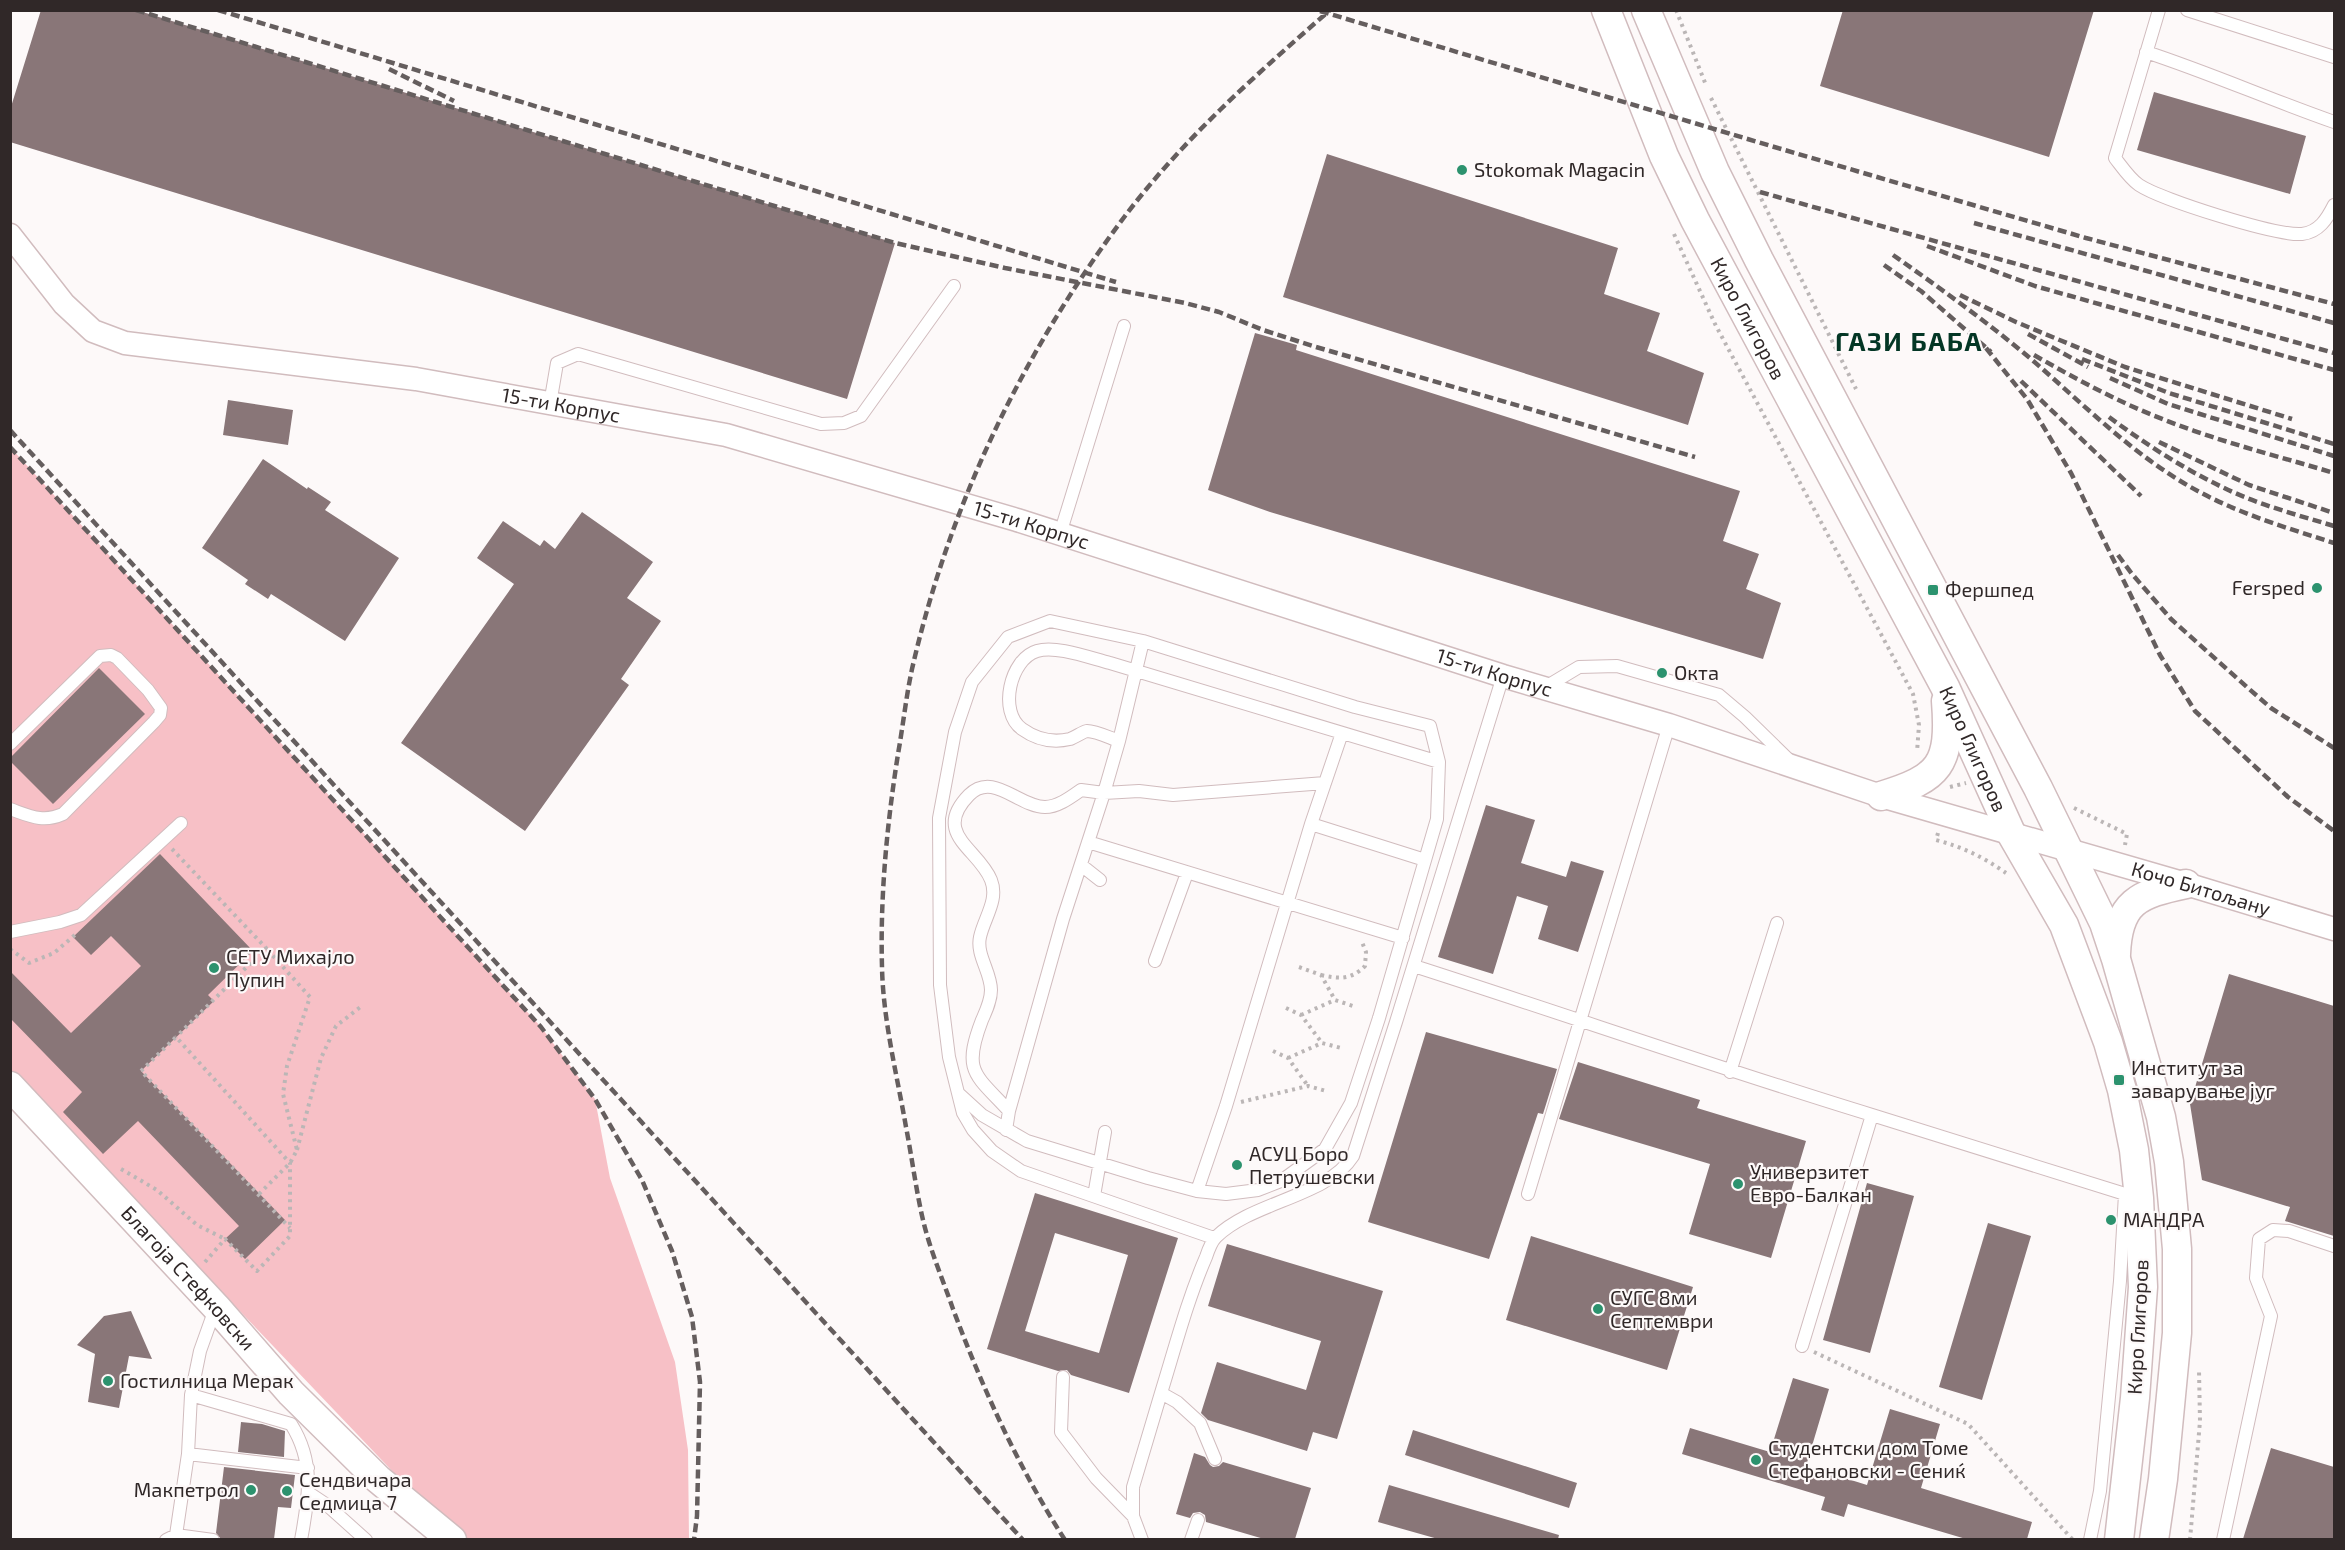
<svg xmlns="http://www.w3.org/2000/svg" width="2345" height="1550" font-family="'Exo 2',sans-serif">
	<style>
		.green { fill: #f7c0c6 }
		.building { fill: #897678; fill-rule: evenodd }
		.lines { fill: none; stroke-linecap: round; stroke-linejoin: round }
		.service-casing { stroke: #d1bcbe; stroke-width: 14 }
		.minor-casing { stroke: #d1bcbe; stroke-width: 25 }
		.tertiary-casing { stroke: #d1bcbe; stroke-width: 31 }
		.path { stroke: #bbb6b6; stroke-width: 4; stroke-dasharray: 3 4.5; stroke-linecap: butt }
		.service { stroke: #fff; stroke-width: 12 }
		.minor { stroke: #fff; stroke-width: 22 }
		.tertiary { stroke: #fff; stroke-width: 28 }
		.rail { stroke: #655e5e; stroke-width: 4.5; stroke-dasharray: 9 4.5; stroke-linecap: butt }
		.poi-dot { fill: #2c926e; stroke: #fdf9f9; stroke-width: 2 }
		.labels { text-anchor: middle; stroke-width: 4.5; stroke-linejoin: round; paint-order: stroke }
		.poi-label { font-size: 20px; fill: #302828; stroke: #fdf9f9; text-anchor: start }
		.street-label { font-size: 20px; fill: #302828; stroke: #fdf9f9 }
		.district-label { font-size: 26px; font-weight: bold; letter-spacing: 1.5px; fill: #033625; stroke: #fdf9f9 }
	</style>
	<rect width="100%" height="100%" fill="#fdf9f9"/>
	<path class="green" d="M 10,447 L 541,1027 L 595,1099 L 610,1178 L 675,1362 L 688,1450 L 689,1539 L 457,1539 L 11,1071 Z"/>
	<path class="building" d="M 41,10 L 136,10 L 895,243 L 847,399 L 10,142 L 10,110 Z
		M 1843,10 L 2094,10 L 2049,157 L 1820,86 Z
		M 2154,92 L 2306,136 L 2290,194 L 2137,150 Z
		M 1327,154 L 1618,248 L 1604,294 L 1660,313 L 1647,351 L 1704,373 L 1688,425 L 1283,297 Z
		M 1255,333 L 1297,345 L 1296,350 L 1740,491 L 1723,541 L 1759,554 L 1746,589 L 1781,603 L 1763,659 L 1270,512 L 1208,490 Z
		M 228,400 L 293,410 L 288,445 L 223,435 Z
		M 263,459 L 307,489 L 308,487 L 331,502 L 325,510 L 399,558 L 345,641 L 271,594 L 268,599 L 245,584 L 248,580 L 202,548 Z
		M 582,512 L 653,562 L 627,598 L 661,621 L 621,679 L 629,685 L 525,831 L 401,743 L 514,584 L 477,558 L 503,521 L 540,546 L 544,540 L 555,549 Z
		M 99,668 L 145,714 L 53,804 L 10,761 L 10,758 Z
		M 1486,805 L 1535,820 L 1521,863 L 1566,877 L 1571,861 L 1604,871 L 1578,952 L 1538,939 L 1548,906 L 1517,896 L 1493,974 L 1438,957 Z
		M 160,854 L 253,951 L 208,995 L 214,1001 L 141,1071 L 285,1220 L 245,1259 L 225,1239 L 239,1226 L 138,1121 L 103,1154 L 63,1112 L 82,1092 L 10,1018 L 10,971 L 71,1033 L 141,966 L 111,936 L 91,955 L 73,937 Z
		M 2229,974 L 2334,1006 L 2334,1236 L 2285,1221 L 2290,1207 L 2202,1180 L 2190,1104 Z
		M 1426,1032 L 1557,1069 L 1543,1114 L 1538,1113 L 1489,1259 L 1368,1222 Z
		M 1578,1062 L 1700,1100 L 1697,1108 L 1806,1141 L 1771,1258 L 1689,1234 L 1710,1164 L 1559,1119 Z
		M 1867,1183 L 1914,1196 L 1870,1353 L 1823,1340 Z
		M 1035,1193 L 1178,1238 L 1129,1393 L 1071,1375 L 1067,1370 L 1058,1371 L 987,1349 ZM 1055,1233 L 1128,1255 L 1099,1353 L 1025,1331 Z
		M 1988,1223 L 2031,1236 L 1982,1400 L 1939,1387 Z
		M 1531,1236 L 1693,1287 L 1667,1370 L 1506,1320 Z
		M 1227,1244 L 1383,1291 L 1337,1439 L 1313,1432 L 1307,1451 L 1208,1420 L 1201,1413 L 1217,1362 L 1306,1390 L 1321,1341 L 1208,1306 Z
		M 131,1311 L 152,1359 L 129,1356 L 119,1408 L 88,1402 L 95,1354 L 77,1345 L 104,1316 Z
		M 1793,1378 L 1829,1389 L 1806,1466 L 1867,1485 L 1890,1409 L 1940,1424 L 1921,1488 L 2032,1522 L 2027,1539 L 1966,1539 L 1848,1504 L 1844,1517 L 1821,1510 L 1825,1497 L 1682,1454 L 1690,1428 L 1770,1452 Z
		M 241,1422 L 262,1424 L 285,1431 L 284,1457 L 238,1452 Z
		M 1413,1430 L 1577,1483 L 1569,1508 L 1405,1455 Z
		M 2271,1448 L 2334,1467 L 2334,1539 L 2243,1539 Z
		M 1194,1453 L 1205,1457 L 1210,1465 L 1213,1467 L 1219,1466 L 1223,1462 L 1311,1488 L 1295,1539 L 1264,1539 L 1206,1522 L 1205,1515 L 1200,1512 L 1193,1513 L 1190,1518 L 1176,1514 Z
		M 224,1467 L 295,1475 L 291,1508 L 278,1507 L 274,1539 L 221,1539 L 216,1533 Z
		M 1389,1485 L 1559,1535 L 1558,1539 L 1438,1539 L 1378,1522 Z"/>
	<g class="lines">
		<defs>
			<path id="service" d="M 2159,10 L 2115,158 C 2122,167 2130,179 2139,185 C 2162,200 2276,236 2302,234 C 2319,232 2327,219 2334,205
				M 2187,10 L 2334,57
				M 2146,52 C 2210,73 2271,100 2334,122
				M 550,404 L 557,363 L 578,354 L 821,424 L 844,423 L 861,416 L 954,286
				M 1060,534 L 1124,326
				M 1544,688 L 1579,667 L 1617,666 L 1719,695 L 1745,717 L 1790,761
				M 1119,741 L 1143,641
				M 10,744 L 100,656 L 111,655 L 117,658 L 148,690 L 161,708 L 160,715 L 154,722 L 63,814 C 43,823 30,816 10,809
				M 1311,824 L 1425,860
				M 1088,842 L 1403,938
				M 1081,865 L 1100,880
				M 10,932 L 60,922 L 81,915 L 181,823
				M 1155,961 L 1187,873
				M 1414,966 C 1567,1015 1718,1068 1872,1115 L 1802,1346
				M 1730,1072 L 1777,923
				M 959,1094 L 982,1115 L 1027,1141 L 1148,1178 L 1197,1191 L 1226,1194 L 1258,1190 L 1281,1181 L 1325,1149 L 1351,1103 L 1379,1018 L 1437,819 L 1439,762 L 1430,726 L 1355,707 L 1143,641 L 1050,621 L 1008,637 L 972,682 L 955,732 L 939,818 L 940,985 L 949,1057 L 963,1113 L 973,1130 L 992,1151 L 1021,1171 L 1214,1238
				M 1009,1111 C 975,1074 962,1072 982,1020 C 986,1011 991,1001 991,990 C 991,972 976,955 980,937 C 984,918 999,900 991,880 C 979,849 931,834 969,795 C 993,771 1019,807 1045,807 C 1058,807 1071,797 1081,790 L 1104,793 L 1119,741 C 1110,738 1096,731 1087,731 C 1082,732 1076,737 1070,739 C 1053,743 1036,739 1022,729 C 998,712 1010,659 1037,651 C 1056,645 1090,658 1110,663 L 1439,762
				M 1872,1115 L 2125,1194
				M 1006,1130 L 1009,1111 L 1063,919 L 1104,793 L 1139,791 L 1173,795 L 1325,783
				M 1197,1191 L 1226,1106 L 1311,824 L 1342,733
				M 1528,1194 L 1669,725
				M 1094,1196 L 1105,1132
				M 1063,1377 L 1061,1432 L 1096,1478 L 1133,1516
				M 191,1395 L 291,1424 C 315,1462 309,1497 301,1540
				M 188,1454 L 308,1468
				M 1215,1459 L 1200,1423 L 1177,1402 L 1161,1393 C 1175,1348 1187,1301 1206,1257 C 1208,1251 1211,1242 1216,1237 C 1253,1201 1327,1197 1353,1156 L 1396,1022 L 1503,676
				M 309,1493 L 327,1505 L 366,1540
				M 176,1535 L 188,1454 L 191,1395 L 200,1351 L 215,1309
				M 166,1540 L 176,1535 L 213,1540
				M 1142,1540 L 1133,1516 L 1133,1487 L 1161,1393
				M 1191,1540 L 1198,1520
				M 2090,1540 L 2100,1491 L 2120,1281 L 2125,1194 L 2135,1197
				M 2223,1540 L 2271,1316 L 2256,1278 L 2259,1239 L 2273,1230 L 2289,1231 L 2334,1246"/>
			<g id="minor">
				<path id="s1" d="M 10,235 L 64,304 L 93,331 L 125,343 L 416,379 L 726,435 L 1017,520 L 1503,676 L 1669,725 L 1881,796 L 2186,884 L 2334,929"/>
			</g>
			<g id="tertiary">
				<path id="s2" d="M 1606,10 L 1664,156 L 1695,220 L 1945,687 L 2012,835 L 2064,925 L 2108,1042 L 2122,1090 L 2134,1150 L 2139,1198 L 2143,1287 L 2135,1398 L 2119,1540"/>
				<path d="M 1646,10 L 1715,172 L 1759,260 L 2038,788 L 2104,923 L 2116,959 L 2161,1117 L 2169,1162 L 2177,1249 L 2177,1333 L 2163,1479 L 2154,1540"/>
				<path d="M 1881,796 C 1940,778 1951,765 1946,701"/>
				<path d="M 2116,954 C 2118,902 2138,894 2186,884"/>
				<path id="s3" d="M 10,1086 L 216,1307 L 291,1393 L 378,1479 L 452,1540"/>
			</g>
		</defs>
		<use href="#service" class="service-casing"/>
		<use href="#minor" class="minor-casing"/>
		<use href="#tertiary" class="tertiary-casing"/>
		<path class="path" d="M 1676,10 L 1706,85
			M 1711,98 L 1856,389
			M 1674,234 L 1715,324 L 1913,694 L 1919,725 L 1917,752
			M 1950,787 L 1966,783
			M 2074,808 L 2127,834 L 2125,845
			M 1938,833 L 1936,840 C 1963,847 1983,857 2006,873
			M 172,849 L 266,948 L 176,1037
			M 10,949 L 29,963 L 54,953 L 76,934
			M 1299,967 L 1321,975 L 1335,1000
			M 1321,975 C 1339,979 1351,980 1365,966 L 1366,952 L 1362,942
			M 1286,1008 L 1301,1015 L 1322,1043
			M 1301,1015 L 1335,1000 L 1353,1006
			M 1273,1051 L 1288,1058 L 1308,1086
			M 1288,1058 L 1322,1043 L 1341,1048
			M 1241,1102 L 1308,1086 L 1326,1091
			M 297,1150 L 321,1058 L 336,1026 L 363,1005
			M 121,1169 L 157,1190 L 197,1225 L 225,1239
			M 259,1194 L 290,1163 L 297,1150 L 283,1094 L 287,1066 L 310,997 L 266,948
			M 205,1262 L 225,1239 L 257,1271 L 290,1236 L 290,1163 L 176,1037 L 141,1071 L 290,1228
			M 1814,1352 L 1968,1424 L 2073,1540
			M 2190,1540 L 2200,1421 L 2199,1370"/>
		<use href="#service" class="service"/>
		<use href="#minor" class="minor"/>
		<use href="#tertiary" class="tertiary"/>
		<path class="rail" d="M 136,10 L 895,243 L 1005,268 L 1185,303 L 1219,312 L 1263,330 L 1316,347 L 1695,457
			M 218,10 L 1116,282
			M 1320,11 L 1771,146 L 2086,238 L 2334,304
			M 389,69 L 454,101
			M 1760,192 L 2334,353
			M 1974,223 L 2334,323
			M 1927,246 L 2035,286 L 2334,370
			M 1893,255 C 1940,288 1987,322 2031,359 C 2081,402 2129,451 2187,485 C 2233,512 2284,527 2334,543
			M 1884,265 L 1921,291 L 1991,352
			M 1960,295 L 2016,322 L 2125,367 L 2292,419
			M 2028,334 L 2088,367
			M 1986,348 L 2027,399 L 2071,473 L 2160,655 L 2195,711 L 2288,797 L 2334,831
			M 2034,355 C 2076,379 2120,403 2165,420 C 2220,442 2278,456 2334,473
			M 2082,359 L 2169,393 L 2334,444
			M 2110,378 L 2168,404 L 2334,456
			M 2021,381 L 2141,496
			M 2109,417 C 2148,446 2190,473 2235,493 C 2267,507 2301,516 2334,526
			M 10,430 L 1023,1540
			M 2159,442 L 2249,485 L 2334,513
			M 10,447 L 541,1027 L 595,1099 L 642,1180 L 672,1251 L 692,1317 L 700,1382 L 697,1516 L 694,1540
			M 2118,555 L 2132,574 L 2171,619 L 2248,688 L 2271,708 L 2334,748
			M 1065,1540 C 1018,1467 983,1389 953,1309 C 943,1280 930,1250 923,1220 C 916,1190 912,1158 906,1127 C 897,1075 883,1020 882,967 C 880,896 887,824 898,754 C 903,726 906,697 912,669 C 950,503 1023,352 1125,216 C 1184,138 1257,74 1330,10"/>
	</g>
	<g class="poi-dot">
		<circle cx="1462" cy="170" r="6"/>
		<circle cx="2317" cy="588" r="6"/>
		<rect x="1927" y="584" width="12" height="12" rx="3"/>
		<circle cx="1662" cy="673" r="6"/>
		<circle cx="214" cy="968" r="6"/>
		<rect x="2113" y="1074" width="12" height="12" rx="3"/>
		<circle cx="1237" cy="1165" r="6"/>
		<circle cx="1738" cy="1184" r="6"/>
		<circle cx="2111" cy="1220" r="6"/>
		<circle cx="1598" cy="1309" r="6"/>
		<circle cx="108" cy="1381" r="6"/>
		<circle cx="1756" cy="1460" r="6"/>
		<circle cx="251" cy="1490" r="6"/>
		<circle cx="287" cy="1491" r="6"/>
	</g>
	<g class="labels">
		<g class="poi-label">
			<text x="1474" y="177">Stokomak Magacin</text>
			<text x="2305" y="595" text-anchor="end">Fersped</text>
			<text x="1945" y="597">Фершпед</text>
			<text x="1674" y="680">Окта</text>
			<text x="226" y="964">СЕТУ Михајло<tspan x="226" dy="23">Пупин</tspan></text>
			<text x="2131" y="1075">Институт за<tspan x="2131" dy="23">заварување југ</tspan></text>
			<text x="1249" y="1161">АСУЦ Боро<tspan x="1249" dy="23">Петрушевски</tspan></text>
			<text x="1750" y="1179">Универзитет<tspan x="1750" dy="23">Евро-Балкан</tspan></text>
			<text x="2123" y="1227">МАНДРА</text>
			<text x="1610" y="1305">СУГС 8ми<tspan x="1610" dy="23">Септември</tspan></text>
			<text x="120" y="1388">Гостилница Мерак</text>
			<text x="1768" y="1455">Студентски дом Томе<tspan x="1768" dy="23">Стефановски - Сениќ</tspan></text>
			<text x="299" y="1487">Сендвичара<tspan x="299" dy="23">Седмица 7</tspan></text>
			<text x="239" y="1497" text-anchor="end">Макпетрол</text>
		</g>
		<g class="street-label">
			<text dy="7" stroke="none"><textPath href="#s2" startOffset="340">Киро Глигоров</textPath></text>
			<text dy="7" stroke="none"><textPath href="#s1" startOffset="602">15-ти Корпус</textPath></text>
			<text dy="7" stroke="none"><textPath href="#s1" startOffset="1088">15-ти Корпус</textPath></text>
			<text dy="7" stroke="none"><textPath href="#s1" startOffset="1574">15-ти Корпус</textPath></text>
			<text dy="7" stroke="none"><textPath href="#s2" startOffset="826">Киро Глигоров</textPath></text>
			<text dy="7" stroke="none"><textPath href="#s1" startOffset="2313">Кочо Битољану</textPath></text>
			<text dy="7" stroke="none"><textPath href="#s3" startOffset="262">Благоја Стефковски</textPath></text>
			<text transform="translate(2138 1327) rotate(-87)" y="7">Киро Глигоров</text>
		</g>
		<g class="district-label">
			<text x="1909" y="351">ГАЗИ БАБА</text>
		</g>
	</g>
	<rect width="2345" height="1550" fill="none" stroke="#302828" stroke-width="24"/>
</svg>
